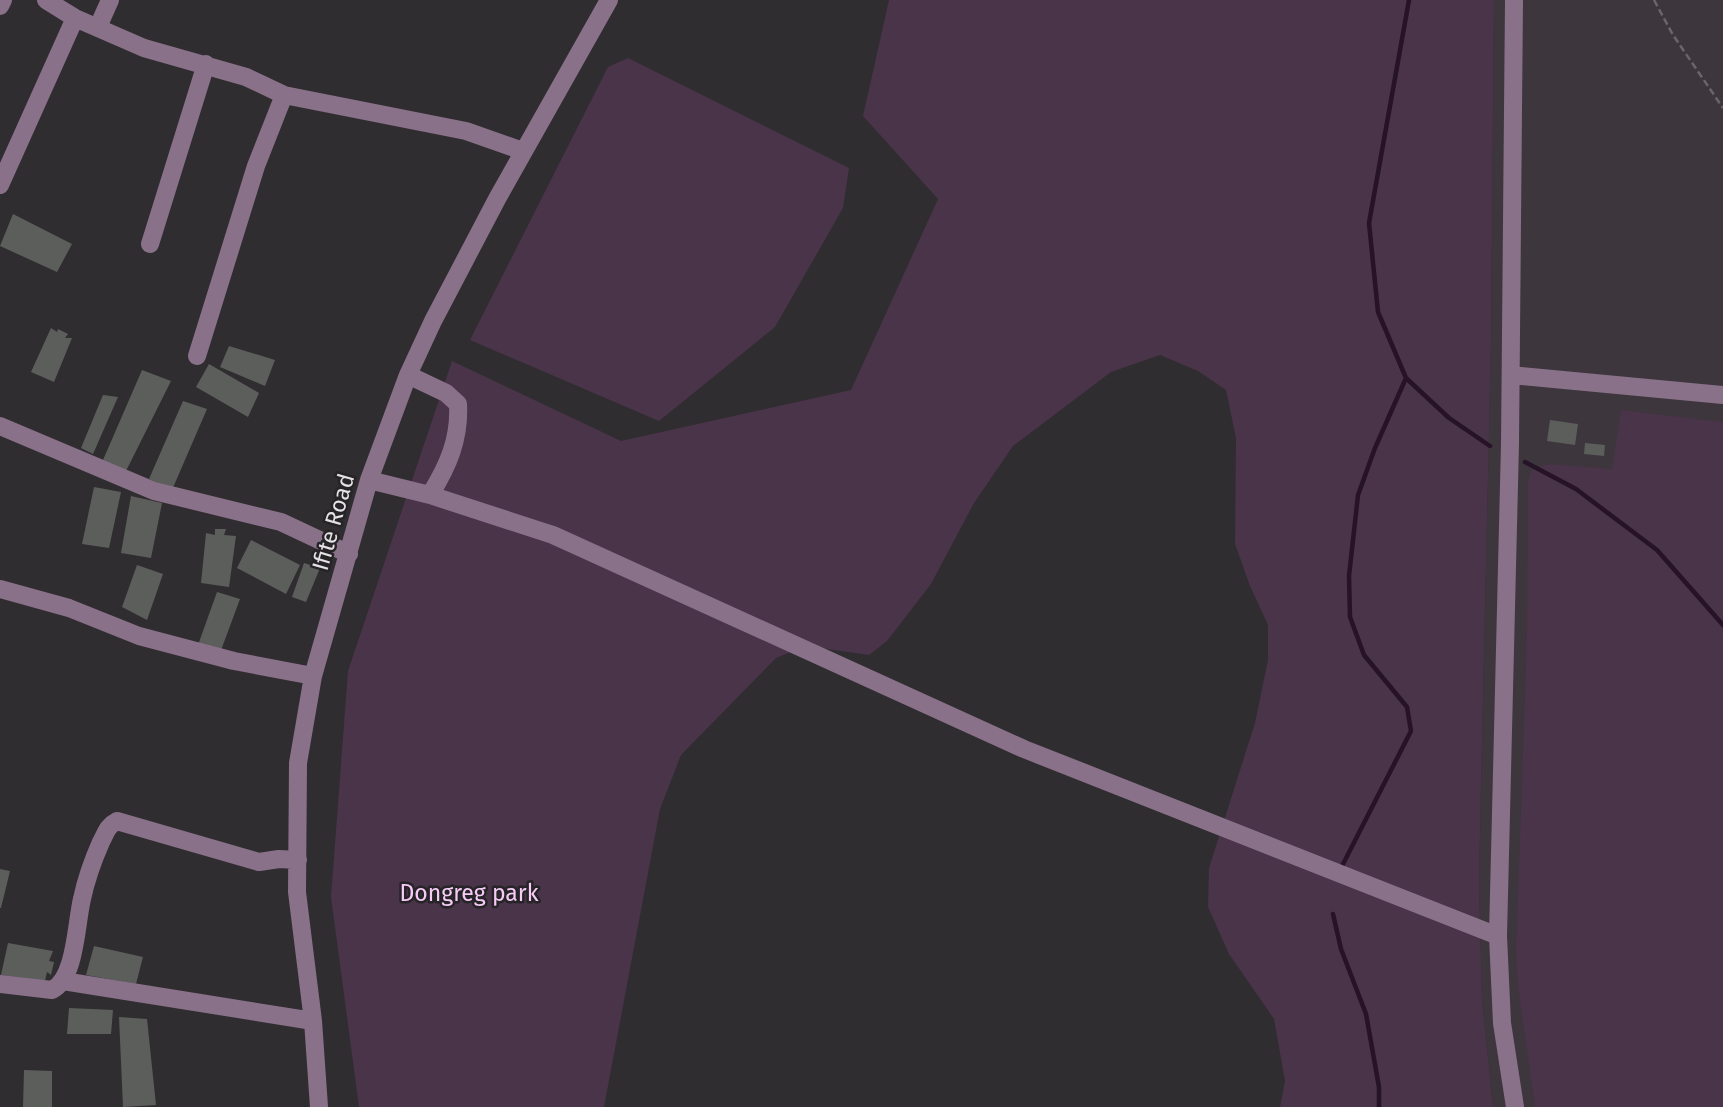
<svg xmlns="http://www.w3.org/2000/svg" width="1723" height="1107" font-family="'Fira Sans',sans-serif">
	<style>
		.built { fill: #3d363d }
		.green { fill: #493449 }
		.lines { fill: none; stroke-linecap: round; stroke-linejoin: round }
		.stream { stroke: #261327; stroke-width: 4.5 }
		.building { fill: #5b5e5b }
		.path { stroke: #696669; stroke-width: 2.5; stroke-dasharray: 7 3.5; stroke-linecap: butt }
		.minor { stroke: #8a718a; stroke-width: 18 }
		.labels { text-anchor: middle; stroke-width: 5; stroke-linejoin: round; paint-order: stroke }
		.street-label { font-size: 23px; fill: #e4e2e4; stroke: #262426 }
		.park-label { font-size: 23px; fill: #f7cbf8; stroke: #262426 }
	</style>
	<rect width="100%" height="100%" fill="#302d30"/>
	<path class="built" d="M 1494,0 L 1723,0 L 1723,1107 L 1493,1107 L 1482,1000 L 1479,880 L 1491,342 Z"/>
	<path class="green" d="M 889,0 L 1494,0 L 1491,342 L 1479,880 L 1482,1000 L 1493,1107 L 1280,1107 L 1285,1081 L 1274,1019 L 1229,954 L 1208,907 L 1209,868 L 1255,723 L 1268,660 L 1268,625 L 1250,586 L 1235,544 L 1236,438 L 1226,390 L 1198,371 L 1160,355 L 1111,372 L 1013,446 L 974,503 L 931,584 L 887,641 L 869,655 L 806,646 L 776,658 L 681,755 L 660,809 L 604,1107 L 359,1107 L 331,897 L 348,671 L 452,361 L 621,441 L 851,390 L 938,199 L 863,116 Z
		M 628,58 L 849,168 L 843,208 L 775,327 L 659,421 L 470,340 L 608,67 Z
		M 1621,410 L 1723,422 L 1723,1107 L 1535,1107 L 1518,986 L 1516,954 L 1527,637 L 1528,482 L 1531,471 L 1548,464 L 1612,469 Z"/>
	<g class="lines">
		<path class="stream" d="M 1409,0 L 1369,223 L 1378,312 L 1406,378 L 1449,418 L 1490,446
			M 1525,462 L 1576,489 L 1657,550 L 1723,625
			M 1342,866 L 1411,731 L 1407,707 L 1364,655 L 1350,617 L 1349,576 L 1358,495 L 1375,448 L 1406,378
			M 1333,914 L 1341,949 L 1366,1014 L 1379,1087 L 1379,1107"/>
	</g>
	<path class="building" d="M 13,214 L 72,244 L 57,272 L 0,246 Z
		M 51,328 L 57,332 L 58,329 L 68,334 L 65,338 L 72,338 L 54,382 L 31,372 Z
		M 229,346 L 275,360 L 265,386 L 220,367 Z
		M 209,364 L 259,393 L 248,417 L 196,387 Z
		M 142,370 L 171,381 L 126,471 L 103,460 Z
		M 103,395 L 118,397 L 93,454 L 81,448 Z
		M 183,401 L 207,409 L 172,490 L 149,479 Z
		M 1550,420 L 1578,424 L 1575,445 L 1547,441 Z
		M 1585,443 L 1605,445 L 1604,456 L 1584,454 Z
		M 94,487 L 121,492 L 109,548 L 82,544 Z
		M 131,496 L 162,503 L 151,558 L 121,553 Z
		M 215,529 L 226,529 L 224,535 L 236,536 L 229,587 L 201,583 L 206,533 L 215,535 Z
		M 251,540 L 300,565 L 286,594 L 237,568 Z
		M 304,563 L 320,568 L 306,602 L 292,597 Z
		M 137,565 L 163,574 L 147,620 L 122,607 Z
		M 217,592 L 240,599 L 220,653 L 198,645 Z
		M 0,869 L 10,871 L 1,908 L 0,908 Z
		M 8,943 L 53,951 L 49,961 L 54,962 L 51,975 L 47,972 L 45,981 L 1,975 Z
		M 94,946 L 143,957 L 136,984 L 86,975 Z
		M 69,1008 L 113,1010 L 111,1034 L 67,1034 Z
		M 119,1017 L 147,1019 L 156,1105 L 123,1107 Z
		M 24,1070 L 52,1071 L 52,1107 L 23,1107 Z"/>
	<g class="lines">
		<path class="path" d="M 1654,0 L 1673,35 L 1723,108"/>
		<path class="minor" d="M 46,0 L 75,18 L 144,48 L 246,77 L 284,95 L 466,131 L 523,151
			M 1514,0 L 1510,444 L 1498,936 L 1502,1023 L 1515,1107
			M 0,6 L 3,0
			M 98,27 L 110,0
			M 0,185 L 75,18
			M 150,244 L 206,64
			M 197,356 L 256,166 L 284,95
			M 408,375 L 446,393 L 458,404 C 460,439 448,466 430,495
			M 1511,375 L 1723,395
			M 0,426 L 154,491 L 281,522 L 349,554
			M 369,480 L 430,495 L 553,535 L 1024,749 L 1498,936
			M 0,589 L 69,608 L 139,636 L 234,661 L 313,676
			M 63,981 L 313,1021
			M 0,984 L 52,990 C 76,978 76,923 82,899 C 86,880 93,860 101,842 C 106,833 107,826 117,821 L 259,862 L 279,859 L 298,860
			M 319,1107 L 313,1021 L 297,892 L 298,763 L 313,676 L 369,480 L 408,375 L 433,321 L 497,199 L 609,0"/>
	</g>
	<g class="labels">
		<g class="street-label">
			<text transform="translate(333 522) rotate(-74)" y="8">Ifite Road</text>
		</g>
		<g class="park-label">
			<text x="469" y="901">Dongreg park</text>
		</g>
	</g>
</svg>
